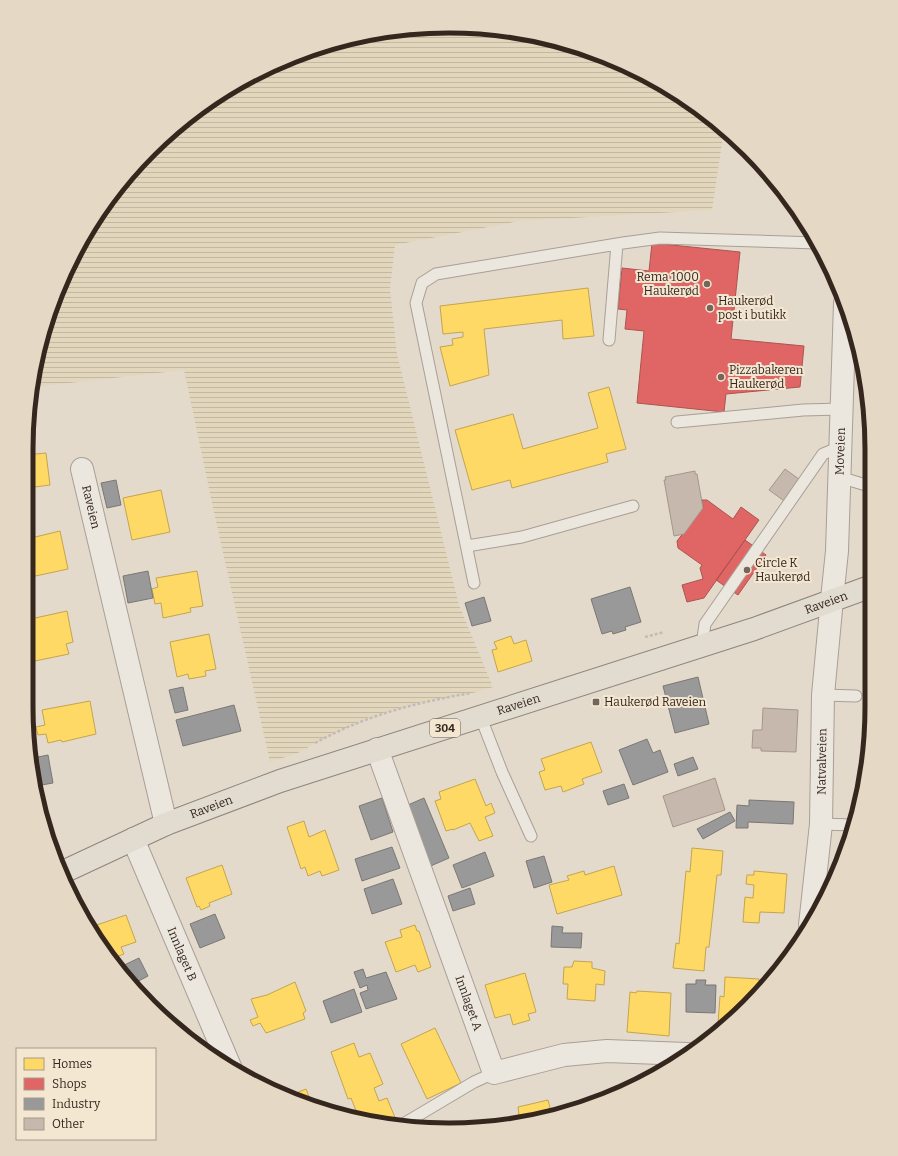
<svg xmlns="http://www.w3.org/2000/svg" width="898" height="1156" font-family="Bitter,serif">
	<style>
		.farmland { fill: url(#farmland-rules) }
		.homes { fill: #ffd966; stroke: #c3a450 }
		.shops { fill: #e06666; stroke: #ad5350 }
		.industry { fill: #999; stroke: #7b7774 }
		.building { fill: #c6b8ad; stroke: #a3968b }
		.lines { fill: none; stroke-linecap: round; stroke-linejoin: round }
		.service-casing { stroke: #a89f96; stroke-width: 13 }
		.minor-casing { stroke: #a89f96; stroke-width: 24 }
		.tertiary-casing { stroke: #a89f96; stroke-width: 24 }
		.primary-casing { stroke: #8d857c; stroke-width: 24 }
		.path { stroke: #c3bcb5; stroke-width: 2.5; stroke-dasharray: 3 2; stroke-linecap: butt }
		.service { stroke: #ebe6de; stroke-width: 11 }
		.minor { stroke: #ebe6de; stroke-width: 22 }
		.tertiary { stroke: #ebe6de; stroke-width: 22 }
		.primary { stroke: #e2dbcf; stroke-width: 22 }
		.poi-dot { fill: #73665b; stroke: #f4e7d2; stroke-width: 1.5 }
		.labels { text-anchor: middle; stroke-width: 4; stroke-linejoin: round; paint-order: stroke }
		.shield { fill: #f4e7d2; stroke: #6f6154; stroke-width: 1 }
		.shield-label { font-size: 11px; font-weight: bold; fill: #36271e }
		.poi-label { font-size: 12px; fill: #36271e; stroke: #f4e7d2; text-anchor: start }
		.street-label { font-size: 12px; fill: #36271e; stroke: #f4e7d2 }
		.rim { fill: none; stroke: #36271e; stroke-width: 5 }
	</style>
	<defs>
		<pattern id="farmland-rules" width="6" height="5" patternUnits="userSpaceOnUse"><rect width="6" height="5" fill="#e2d7bd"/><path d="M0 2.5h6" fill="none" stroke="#c2b9a2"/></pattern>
	</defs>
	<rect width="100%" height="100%" fill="#e3dacc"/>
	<path class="farmland" d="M 476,27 L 558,40 L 636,70 L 706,113 L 724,130 L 712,210 L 519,221 L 395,245 L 390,289 L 397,354 L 459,605 L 493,687 L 473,693 L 421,702 L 372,716 L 332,734 L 298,753 L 270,762 L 215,517 L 184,370 L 34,387 L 48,313 L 70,262 L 114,191 L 170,131 L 237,83 L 313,49 L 394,30 Z"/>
	<path class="homes" d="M 588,288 L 594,336 L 563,339 L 562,320 L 484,329 L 489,375 L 450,386 L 440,347 L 453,345 L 452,339 L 463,337 L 463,332 L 443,334 L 440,306 Z
		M 609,387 L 626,449 L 606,454 L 608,462 L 512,488 L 510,480 L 472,490 L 455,430 L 513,414 L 523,449 L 598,428 L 588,393 Z
		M 46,453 L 50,485 L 27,488 L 27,455 Z
		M 161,490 L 170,532 L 132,540 L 123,498 Z
		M 60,531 L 68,569 L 26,578 L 27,539 Z
		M 197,571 L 203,606 L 190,608 L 191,612 L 163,618 L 161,603 L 155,604 L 152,589 L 158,587 L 156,578 Z
		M 67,611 L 73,642 L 66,644 L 69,654 L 30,662 L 30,658 L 26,659 L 26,620 Z
		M 209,634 L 216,669 L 205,671 L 206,676 L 189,679 L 188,674 L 177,677 L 170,642 Z
		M 511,636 L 514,644 L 526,640 L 532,661 L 498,672 L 492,650 L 497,649 L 494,642 Z
		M 90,701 L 96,734 L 62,742 L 61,740 L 48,743 L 46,734 L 38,735 L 36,727 L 45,725 L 42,710 Z
		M 591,742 L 602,772 L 582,779 L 584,784 L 563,792 L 561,786 L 545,790 L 539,772 L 545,770 L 541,759 Z
		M 475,779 L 486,806 L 491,803 L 495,813 L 485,817 L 493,836 L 479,841 L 470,823 L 453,830 L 453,829 L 446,831 L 435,801 L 441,799 L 439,792 Z
		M 304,821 L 309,837 L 325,830 L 339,870 L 322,876 L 320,871 L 308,876 L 305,867 L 301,869 L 287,827 Z
		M 692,848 L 723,851 L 721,875 L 717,875 L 709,947 L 706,947 L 704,971 L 673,968 L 676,943 L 679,944 L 686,871 L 690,872 Z
		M 222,865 L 232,894 L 209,903 L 210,906 L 201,910 L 199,906 L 197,907 L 186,878 Z
		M 614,866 L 622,895 L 557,914 L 549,885 L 569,880 L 567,876 L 584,871 L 585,875 Z
		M 754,871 L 787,874 L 784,913 L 760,912 L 759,923 L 743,922 L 745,897 L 753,898 L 754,885 L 746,884 L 747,875 L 754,875 Z
		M 126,915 L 136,942 L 121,947 L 124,954 L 113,958 L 99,940 L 94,926 Z
		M 415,925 L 417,931 L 419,931 L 431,967 L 418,972 L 415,965 L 396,972 L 385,942 L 402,937 L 400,930 Z
		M 574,961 L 592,962 L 592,968 L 605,971 L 604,985 L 596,984 L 595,1001 L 567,999 L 568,984 L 563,984 L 564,967 L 572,967 Z
		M 525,973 L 536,1012 L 528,1014 L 530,1020 L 513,1025 L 510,1014 L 495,1018 L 485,985 Z
		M 725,977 L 759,979 L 758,991 L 728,1025 L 721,1030 L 721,1024 L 718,1024 L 720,996 L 724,997 Z
		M 295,982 L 306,1011 L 303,1013 L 305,1019 L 266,1033 L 260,1023 L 253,1026 L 250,1020 L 258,1017 L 251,999 L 267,995 Z
		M 637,991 L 671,993 L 669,1036 L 627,1032 L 630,992 L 636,993 Z
		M 435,1028 L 461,1083 L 427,1099 L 401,1044 Z
		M 354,1043 L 359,1057 L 370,1053 L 383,1084 L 374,1088 L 379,1101 L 387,1098 L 396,1120 L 390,1122 L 359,1118 L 351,1098 L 348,1099 L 331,1052 Z
		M 306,1089 L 312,1104 L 291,1095 Z
		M 548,1100 L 552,1116 L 516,1121 L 515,1116 L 519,1115 L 518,1107 Z"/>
	<path class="shops" d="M 652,243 L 740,252 L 731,339 L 804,346 L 800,387 L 726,394 L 724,412 L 637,403 L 644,331 L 625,329 L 627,310 L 618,309 L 622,268 L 649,271 Z
		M 702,500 L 707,500 L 733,519 L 741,507 L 759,520 L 704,598 L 687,602 L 682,585 L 703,579 L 700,568 L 702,565 L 678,548 L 677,541 L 703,508 Z
		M 745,540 L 766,555 L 738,595 L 716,580 Z"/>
	<path class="industry" d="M 116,480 L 121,505 L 107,508 L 101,483 Z
		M 148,571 L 153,598 L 128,603 L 123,576 Z
		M 630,587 L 641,622 L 625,627 L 626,630 L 613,634 L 612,631 L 602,634 L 591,599 Z
		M 484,597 L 491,621 L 472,626 L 465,603 Z
		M 698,677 L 709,724 L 675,733 L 663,686 Z
		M 183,687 L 188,710 L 175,713 L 169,690 Z
		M 234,705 L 241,731 L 183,746 L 176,720 Z
		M 647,739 L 653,753 L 660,750 L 668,772 L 633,785 L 619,750 Z
		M 48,755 L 53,783 L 36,786 L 33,758 Z
		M 693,757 L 698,769 L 678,776 L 674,764 Z
		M 624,784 L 629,798 L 608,805 L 603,791 Z
		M 382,798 L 393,832 L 371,840 L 359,806 Z
		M 424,798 L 449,858 L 426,868 L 401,808 Z
		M 749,800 L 794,802 L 793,824 L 748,822 L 748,828 L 736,828 L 737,805 L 749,806 Z
		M 730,812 L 735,821 L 703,839 L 697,829 Z
		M 392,847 L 400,868 L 362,881 L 355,859 Z
		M 485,852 L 494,876 L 462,888 L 453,865 Z
		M 544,856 L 552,882 L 534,888 L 526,861 Z
		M 393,879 L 402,904 L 372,914 L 364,889 Z
		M 470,888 L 475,904 L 453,911 L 448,896 Z
		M 215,914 L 225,938 L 200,948 L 190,924 Z
		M 552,926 L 563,927 L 562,933 L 582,933 L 581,948 L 551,947 Z
		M 139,958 L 148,976 L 133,984 L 120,967 Z
		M 363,969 L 366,978 L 386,972 L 397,999 L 366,1009 L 360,993 L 368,990 L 367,985 L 360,988 L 354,972 Z
		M 696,980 L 706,980 L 705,985 L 716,985 L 715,1013 L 686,1012 L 686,984 L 696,984 Z
		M 354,989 L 362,1012 L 331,1023 L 323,1001 Z"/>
	<path class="building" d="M 785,469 L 803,482 L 787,503 L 769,490 Z
		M 695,471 L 695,474 L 697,474 L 703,508 L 684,534 L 674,536 L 664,480 L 666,480 L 665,477 Z
		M 763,708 L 798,710 L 796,752 L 761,751 L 761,748 L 752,748 L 753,730 L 762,730 Z
		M 715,778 L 725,810 L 673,827 L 663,796 Z"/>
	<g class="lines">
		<defs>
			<path id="service" d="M 609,340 L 617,244
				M 677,422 L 803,410 L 841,409
				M 839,477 L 866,485 L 871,490
				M 467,546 L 522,537 L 633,506
				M 474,583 L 416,303 L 422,283 L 436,274 L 623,243 L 660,238 L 818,243
				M 702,645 L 705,624 L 823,454 L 840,447
				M 823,695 L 856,696
				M 481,718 L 502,772 L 531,836
				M 821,824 L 853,825
				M 405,1123 L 474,1082 L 494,1073"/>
			<g id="minor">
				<path id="s1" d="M 82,469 L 166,824"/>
				<path id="s2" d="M 377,749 L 494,1073 L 564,1055 L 607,1051 L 687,1054"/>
				<path id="s3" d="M 133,839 L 231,1069"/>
				<path id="s4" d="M 810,925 L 821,824 L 823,695 L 832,599"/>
			</g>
			<g id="tertiary">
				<path id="s5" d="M 832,599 L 837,551 L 845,303"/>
			</g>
			<g id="primary">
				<path id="s6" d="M 63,872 L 166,824 L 280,781 L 754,629 L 872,586"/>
			</g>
		</defs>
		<use href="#service" class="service-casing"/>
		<use href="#minor" class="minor-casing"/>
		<use href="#tertiary" class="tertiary-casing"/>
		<use href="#primary" class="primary-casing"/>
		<path class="path" d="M 645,637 L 664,632
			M 315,743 C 367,715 414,703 471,693"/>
		<use href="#service" class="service"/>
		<use href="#minor" class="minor"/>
		<use href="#tertiary" class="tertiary"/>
		<use href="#primary" class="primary"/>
	</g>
	<g class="poi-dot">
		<circle cx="707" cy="284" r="4"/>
		<circle cx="710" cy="308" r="4"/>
		<circle cx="721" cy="377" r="4"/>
		<circle cx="747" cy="570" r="4"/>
		<rect x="592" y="698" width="8" height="8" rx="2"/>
	</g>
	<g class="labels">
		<rect class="shield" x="430" y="719" width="30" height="18" rx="3"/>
		<g class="shield-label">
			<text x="445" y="732">304</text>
		</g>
		<g class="poi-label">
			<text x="699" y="281" text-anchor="end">Rema 1000<tspan x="699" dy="14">Haukerød</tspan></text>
			<text x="718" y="305">Haukerød<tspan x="718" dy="14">post i butikk</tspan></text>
			<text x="729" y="374">Pizzabakeren<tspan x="729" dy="14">Haukerød</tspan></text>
			<text x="755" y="567">Circle K<tspan x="755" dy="14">Haukerød</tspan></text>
			<text x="604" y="706">Haukerød Raveien</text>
		</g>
		<g class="street-label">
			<text dy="4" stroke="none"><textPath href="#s5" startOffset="148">Moveien</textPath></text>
			<text dy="4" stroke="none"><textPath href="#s1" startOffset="39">Raveien</textPath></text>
			<text dy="4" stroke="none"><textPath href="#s6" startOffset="810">Raveien</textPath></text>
			<text dy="4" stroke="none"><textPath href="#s6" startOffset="486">Raveien</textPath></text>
			<text dy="4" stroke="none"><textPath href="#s4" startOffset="164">Natvalveien</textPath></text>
			<text dy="4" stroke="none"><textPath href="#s6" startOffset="162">Raveien</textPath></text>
			<text dy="4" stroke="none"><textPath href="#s3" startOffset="125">Innlaget B</textPath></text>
			<text dy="4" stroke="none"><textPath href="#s2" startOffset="270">Innlaget A</textPath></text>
		</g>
	</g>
	<path d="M0 0H898V1156H0ZM449 33H449A416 416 0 0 1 865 449V707A416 416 0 0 1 449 1123H449A416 416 0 0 1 33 707V449A416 416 0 0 1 449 33Z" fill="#e5d8c4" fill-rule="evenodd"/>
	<path class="rim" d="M449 33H449A416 416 0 0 1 865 449V707A416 416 0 0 1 449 1123H449A416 416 0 0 1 33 707V449A416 416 0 0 1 449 33Z"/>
	<rect x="16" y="1048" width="140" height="92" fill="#f4e7d2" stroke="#a89a8a"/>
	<rect x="24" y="1058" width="20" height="12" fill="#ffd966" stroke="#a89a8a"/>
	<text x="52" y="1068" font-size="12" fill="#36271e">Homes</text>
	<rect x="24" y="1078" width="20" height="12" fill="#e06666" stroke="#a89a8a"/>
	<text x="52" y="1088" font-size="12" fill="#36271e">Shops</text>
	<rect x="24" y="1098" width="20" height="12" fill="#999999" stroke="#a89a8a"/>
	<text x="52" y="1108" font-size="12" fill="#36271e">Industry</text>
	<rect x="24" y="1118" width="20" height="12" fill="#c6b8ad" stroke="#a89a8a"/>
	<text x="52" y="1128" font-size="12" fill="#36271e">Other</text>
</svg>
